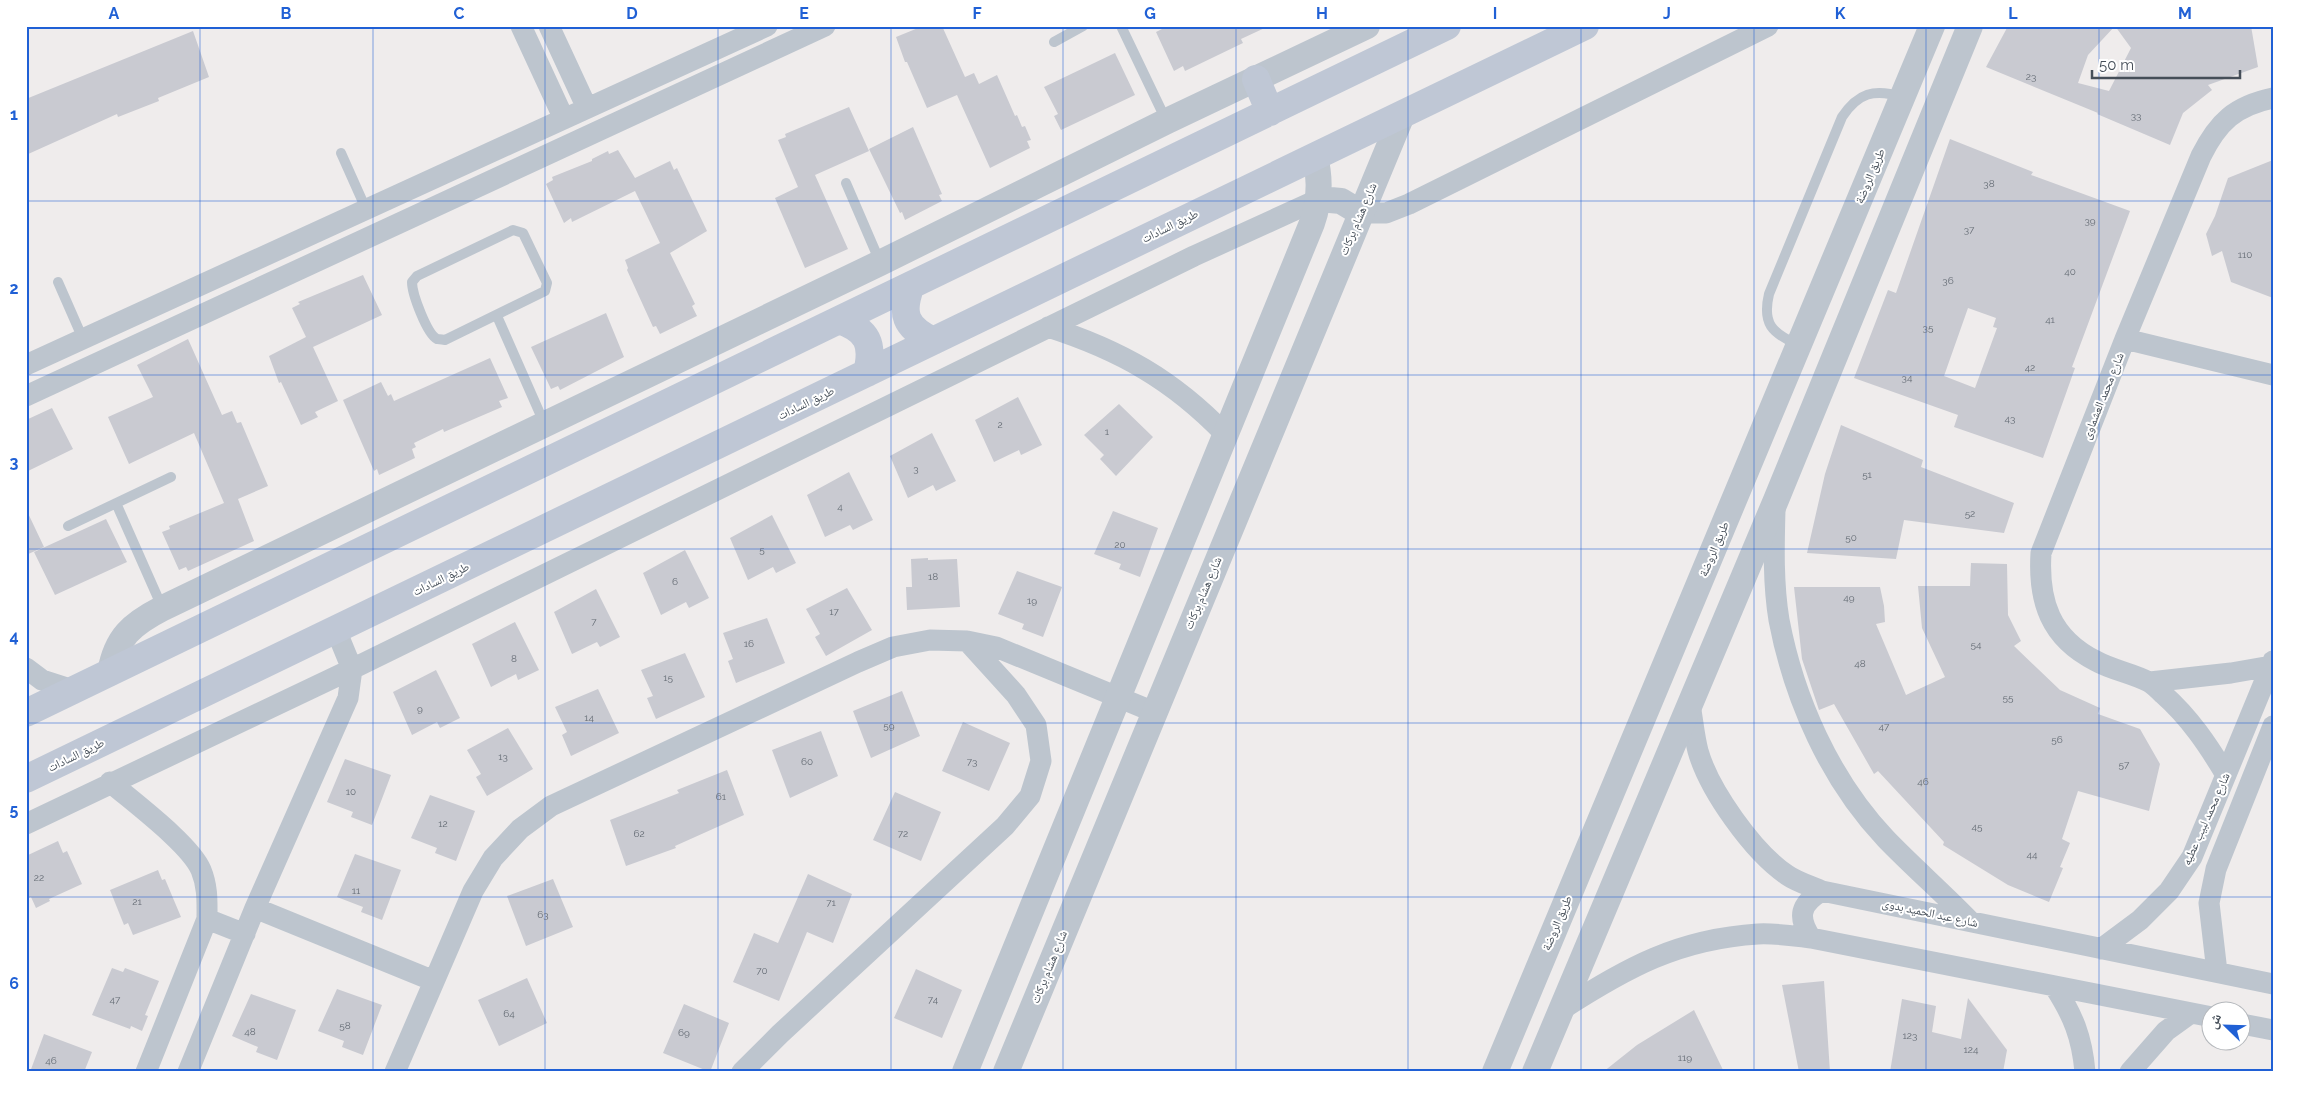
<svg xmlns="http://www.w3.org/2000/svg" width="2299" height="1098" font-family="Raleway,'Noto Naskh Arabic',sans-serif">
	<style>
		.building { fill: #c9cad1; fill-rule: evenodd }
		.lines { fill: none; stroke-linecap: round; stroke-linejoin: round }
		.service { stroke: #bdc5ce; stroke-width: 10 }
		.minor { stroke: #bdc5ce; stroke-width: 21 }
		.tertiary { stroke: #bdc5ce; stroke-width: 26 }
		.secondary { stroke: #bfc7d5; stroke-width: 28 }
		.grid { fill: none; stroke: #2060d5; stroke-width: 1; stroke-opacity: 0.55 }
		.labels { text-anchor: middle; stroke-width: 4; stroke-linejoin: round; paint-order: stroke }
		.number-label { font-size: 10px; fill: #666d76 }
		.street-label { font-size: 12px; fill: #454e58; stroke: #fff }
		.neatline { fill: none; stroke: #2060d5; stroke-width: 2 }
		.grid-label { font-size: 16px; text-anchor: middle; font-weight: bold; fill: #2060d5 }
	</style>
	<rect width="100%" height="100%" fill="#efecec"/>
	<path class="building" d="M 923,26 L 942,26 L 965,77 L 974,73 L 979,84 L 997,75 L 1015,116 L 1017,115 L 1022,127 L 1025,126 L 1031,140 L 1027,141 L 1030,148 L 990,168 L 957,95 L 927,108 L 907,62 L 905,62 L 896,37 Z
		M 1168,26 L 1269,26 L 1241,39 L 1243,43 L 1185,71 L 1183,66 L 1174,71 L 1156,32 Z
		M 2008,26 L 2115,26 L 2088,55 L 2078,83 L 2109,91 L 2131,48 L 2115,26 L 2251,26 L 2258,67 L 2208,85 L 2212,90 L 2183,113 L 2170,145 L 2097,114 L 2098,113 L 1986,67 Z
		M 193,31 L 209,77 L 158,98 L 159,101 L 118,117 L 117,114 L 26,155 L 26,99 Z
		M 1115,53 L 1135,95 L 1061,130 L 1054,116 L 1058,114 L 1044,87 Z
		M 849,107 L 869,151 L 815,175 L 848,249 L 805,268 L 775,198 L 798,187 L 778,140 L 786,137 L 785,134 Z
		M 913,127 L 942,194 L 939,195 L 942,201 L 905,220 L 902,212 L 900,213 L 869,149 Z
		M 1950,139 L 2033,172 L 2031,175 L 2130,211 L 2072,367 L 2075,368 L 2043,458 L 1954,427 L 1958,415 L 1854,378 L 1888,290 L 1896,293 ZM 1968,308 L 1996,318 L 1993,327 L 1997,328 L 1975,388 L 1944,376 Z
		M 618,150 L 635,178 L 670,161 L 674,170 L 677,168 L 707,231 L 670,253 L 695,304 L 692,306 L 697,316 L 660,334 L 656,326 L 653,327 L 627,270 L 628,268 L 625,260 L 660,243 L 635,191 L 572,222 L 571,218 L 564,223 L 546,184 L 553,180 L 552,177 L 592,161 L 592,159 L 608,151 L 609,154 Z
		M 2273,160 L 2273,298 L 2231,282 L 2222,251 L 2212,256 L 2206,234 L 2215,216 L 2228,178 Z
		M 363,275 L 382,315 L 313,347 L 338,401 L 315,412 L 318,417 L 301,425 L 281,382 L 279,383 L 269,356 L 306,337 L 292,308 L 300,304 L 298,302 Z
		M 606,313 L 624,357 L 560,390 L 558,386 L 551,389 L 531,347 Z
		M 188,339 L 222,415 L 232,411 L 237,423 L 241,422 L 268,486 L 238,499 L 254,541 L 188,571 L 186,567 L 179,570 L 162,532 L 170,529 L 169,526 L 224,503 L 194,433 L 129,464 L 108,417 L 153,397 L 137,365 Z
		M 490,358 L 508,398 L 499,401 L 502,407 L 444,432 L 443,429 L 414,443 L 416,447 L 412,449 L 415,458 L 379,475 L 377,469 L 374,471 L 343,400 L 381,382 L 388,396 L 391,394 L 394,401 Z
		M 1018,397 L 1042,445 L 1021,455 L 1019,450 L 994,462 L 975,420 Z
		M 1119,404 L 1153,437 L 1116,476 L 1100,459 L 1104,455 L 1084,435 Z
		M 52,408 L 73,449 L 26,472 L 26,420 Z
		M 1841,425 L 1923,460 L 1921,467 L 2014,503 L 2004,533 L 1904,520 L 1896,559 L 1807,553 L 1825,474 Z
		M 932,433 L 956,481 L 936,491 L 933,485 L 908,498 L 890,456 Z
		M 849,472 L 873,520 L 853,530 L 850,525 L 825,537 L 807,495 Z
		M 26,509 L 44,547 L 26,555 Z
		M 1113,511 L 1158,528 L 1140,577 L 1119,569 L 1121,564 L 1094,554 Z
		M 772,515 L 796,563 L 776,573 L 773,567 L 748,580 L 730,538 Z
		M 106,519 L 127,562 L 55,595 L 34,552 Z
		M 685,550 L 709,598 L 689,608 L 686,602 L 661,615 L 643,573 Z
		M 928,558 L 928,560 L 957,559 L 960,607 L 907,610 L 906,587 L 912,587 L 911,559 Z
		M 1971,563 L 2007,564 L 2008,615 L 2021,641 L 2014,646 L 2060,690 L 2100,708 L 2098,714 L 2140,729 L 2160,764 L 2149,811 L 2078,791 L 2062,839 L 2070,843 L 2060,867 L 2063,868 L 2049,902 L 2008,885 L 1943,845 L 1944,842 L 1878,771 L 1874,774 L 1834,704 L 1819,710 L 1802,659 L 1794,587 L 1880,587 L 1884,606 L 1885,622 L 1876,624 L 1906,695 L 1945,677 L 1922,628 L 1918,586 L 1970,586 Z
		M 1017,571 L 1062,587 L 1043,637 L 1022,629 L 1024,624 L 998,614 Z
		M 847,588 L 872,630 L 826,656 L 815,637 L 820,634 L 806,609 Z
		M 596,589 L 620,637 L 600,647 L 597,642 L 572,654 L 554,612 Z
		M 767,618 L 785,663 L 736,683 L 728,661 L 733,659 L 723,633 Z
		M 515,622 L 539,670 L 518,680 L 516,674 L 491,687 L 472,644 Z
		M 685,653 L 705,697 L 656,719 L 647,698 L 653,696 L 641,670 Z
		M 436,670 L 460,718 L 440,728 L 437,722 L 412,735 L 393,692 Z
		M 598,689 L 619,733 L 571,756 L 562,735 L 567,732 L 555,707 Z
		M 902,691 L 920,736 L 871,758 L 853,711 Z
		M 963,722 L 1010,743 L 989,791 L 942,771 Z
		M 508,728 L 533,769 L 487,796 L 476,777 L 481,774 L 467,750 Z
		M 821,731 L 838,776 L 790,798 L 772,750 Z
		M 345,759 L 391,775 L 372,825 L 351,817 L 353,812 L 327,802 Z
		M 727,770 L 744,815 L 675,846 L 676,848 L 626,866 L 610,820 L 679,793 L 677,790 Z
		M 895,792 L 941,812 L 921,861 L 873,840 Z
		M 430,795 L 475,811 L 456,861 L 435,853 L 437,848 L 411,838 Z
		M 58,841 L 63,853 L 67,851 L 82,884 L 49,899 L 50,901 L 36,908 L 31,897 L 26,899 L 26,856 Z
		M 355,854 L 401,870 L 382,920 L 361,912 L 363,907 L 337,897 Z
		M 158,870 L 162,880 L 165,879 L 181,917 L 133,935 L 128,923 L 124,925 L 110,890 Z
		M 808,874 L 852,894 L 833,943 L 807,932 L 779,1001 L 733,982 L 754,933 L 778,943 Z
		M 553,879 L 573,927 L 526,946 L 507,896 Z
		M 112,968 L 123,972 L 125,968 L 159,981 L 145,1015 L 148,1016 L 142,1031 L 131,1026 L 130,1029 L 92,1015 Z
		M 916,969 L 962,990 L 942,1038 L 894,1018 Z
		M 527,978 L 547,1023 L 499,1046 L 478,1000 Z
		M 1824,981 L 1830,1072 L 1799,1072 L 1782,985 Z
		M 337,989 L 382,1005 L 363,1055 L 342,1047 L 344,1041 L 318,1031 Z
		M 251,994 L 296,1010 L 277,1060 L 256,1052 L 258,1047 L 232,1036 Z
		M 1968,998 L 2007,1050 L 2003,1072 L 1890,1072 L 1902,999 L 1936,1006 L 1932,1032 L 1961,1039 Z
		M 684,1004 L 729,1023 L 710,1072 L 663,1053 Z
		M 1694,1010 L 1724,1072 L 1603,1072 L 1637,1045 Z
		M 44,1034 L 92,1052 L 84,1072 L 30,1072 Z"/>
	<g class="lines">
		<path class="service" d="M 1121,26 L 1166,120
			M 1054,42 L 1083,26
			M 341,153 L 366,209
			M 846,183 L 880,262
			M 513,230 L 523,233 L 547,283 L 545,291 L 445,340 C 445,340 438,339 437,339 C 427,334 412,294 412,282 L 417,276 Z
			M 58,282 L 83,339
			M 497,316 L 545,425
			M 1798,345 C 1772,333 1762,324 1769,294 L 1842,117 C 1858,93 1874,88 1902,97
			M 116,503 L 162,607
			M 68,526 L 171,477"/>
		<path class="minor" d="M 521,26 L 564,119
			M 549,26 L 587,108
			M 1361,213 L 1386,213 L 1409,204 L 1768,26
			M 1048,327 C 1120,350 1173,380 1225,434
			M 2125,339 L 2273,375
			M 26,365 L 767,26
			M 26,396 L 825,26
			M 1775,510 C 1774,546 1773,584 1779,620 C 1794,699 1830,780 1886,839 C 1913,867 1943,893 1970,921
			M 26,668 L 42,680 L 73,690
			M 2150,682 L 2231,673 L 2271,666
			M 1690,705 C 1693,720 1694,736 1698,751 C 1709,790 1753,852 1787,875 C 1797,882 1811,886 1822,891 L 2273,984
			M 2226,775 C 2208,745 2190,718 2163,694 C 2159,690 2154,685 2149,682 C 2132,673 2112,670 2096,661 C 2050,638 2038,601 2041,553 L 2125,339 L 2201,156 C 2218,122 2235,106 2273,98
			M 110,782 C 133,802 190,844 201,870 C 208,887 207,902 207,919 L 146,1072
			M 26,824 L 352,669 L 1194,256 L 1319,199
			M 255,908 L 434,981
			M 207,919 L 245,934
			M 1811,938 C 1797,917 1800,904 1822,891
			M 2101,949 L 2140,920 L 2169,891 L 2192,857 L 2273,661
			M 2217,972 L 2209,903 L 2216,869 L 2273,726
			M 2054,986 C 2073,1015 2082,1037 2085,1072
			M 1561,1010 C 1626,968 1678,939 1758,934 C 1775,933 1794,936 1811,938 L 2212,1017
			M 2242,1024 L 2273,1030
			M 188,1072 L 255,908 L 348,698 L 352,669 L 336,630
			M 395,1072 L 473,891 L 493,858 L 520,829 L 551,806 L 858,662 L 893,647 L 930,640 L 967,641 L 996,647 L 1154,712
			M 742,1072 L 780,1034 L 1005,826 L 1030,796 L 1041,761 L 1036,725 L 1016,695 L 967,641
			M 2130,1072 L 2166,1031 L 2191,1013"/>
		<path class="tertiary" d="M 1319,199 L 1341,201 L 1361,213
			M 110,673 C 116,637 132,624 163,608 L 880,263 L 1167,121 L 1367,26
			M 965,1072 L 1312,223 C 1320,200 1321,180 1315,157
			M 1006,1072 L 1402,115
			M 1495,1072 L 1932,26
			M 1535,1072 L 1776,500 L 1970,26"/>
		<path class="secondary" d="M 1256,79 L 1270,112
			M 911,285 C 900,314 905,327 933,341
			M 839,320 C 868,330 874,344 867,373
			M 26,713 L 1447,26
			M 26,779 L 1585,26"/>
	</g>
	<path class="grid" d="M 200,26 L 200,1072M 373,26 L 373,1072M 545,26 L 545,1072M 718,26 L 718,1072M 891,26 L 891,1072M 1063,26 L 1063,1072M 1236,26 L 1236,1072M 1408,26 L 1408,1072M 1581,26 L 1581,1072M 1754,26 L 1754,1072M 1926,26 L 1926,1072M 2099,26 L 2099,1072M 26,201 L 2273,201M 26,375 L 2273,375M 26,549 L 2273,549M 26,723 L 2273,723M 26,897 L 2273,897"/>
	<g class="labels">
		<g class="number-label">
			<text x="2031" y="80">23</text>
			<text x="2136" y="119">33</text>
			<text x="1989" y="187">38</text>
			<text x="2090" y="224">39</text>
			<text x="1969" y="233">37</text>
			<text x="2245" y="258">110</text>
			<text x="2070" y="275">40</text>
			<text x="1948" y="284">36</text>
			<text x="2050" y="323">41</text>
			<text x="1928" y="331">35</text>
			<text x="2030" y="371">42</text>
			<text x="1907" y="381">34</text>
			<text x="2010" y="422">43</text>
			<text x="1000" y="428">2</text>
			<text x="1107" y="435">1</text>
			<text x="916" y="472">3</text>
			<text x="1867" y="478">51</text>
			<text x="840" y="510">4</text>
			<text x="1970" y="517">52</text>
			<text x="1851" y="541">50</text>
			<text x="1120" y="548">20</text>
			<text x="762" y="553">5</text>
			<text x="933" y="580">18</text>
			<text x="675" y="585">6</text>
			<text x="1849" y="601">49</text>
			<text x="1032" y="604">19</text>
			<text x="834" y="615">17</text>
			<text x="594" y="625">7</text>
			<text x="749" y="647">16</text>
			<text x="1976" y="648">54</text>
			<text x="514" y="662">8</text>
			<text x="1860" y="667">48</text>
			<text x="668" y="681">15</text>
			<text x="2008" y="701">55</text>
			<text x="420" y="712">9</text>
			<text x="589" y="721">14</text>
			<text x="889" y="729">59</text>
			<text x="1884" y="730">47</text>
			<text x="2057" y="743">56</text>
			<text x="503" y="760">13</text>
			<text x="807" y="765">60</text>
			<text x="972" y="765">73</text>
			<text x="2124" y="768">57</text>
			<text x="1923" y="785">46</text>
			<text x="351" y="795">10</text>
			<text x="721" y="800">61</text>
			<text x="443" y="827">12</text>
			<text x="1977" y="830">45</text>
			<text x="639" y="837">62</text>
			<text x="903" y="837">72</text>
			<text x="2032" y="858">44</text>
			<text x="39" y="881">22</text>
			<text x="356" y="894">11</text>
			<text x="137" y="905">21</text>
			<text x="831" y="906">71</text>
			<text x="543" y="918">63</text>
			<text x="762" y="974">70</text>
			<text x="115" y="1003">47</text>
			<text x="933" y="1003">74</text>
			<text x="509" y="1017">64</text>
			<text x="345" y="1029">58</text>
			<text x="250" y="1035">48</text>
			<text x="684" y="1036">69</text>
			<text x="1910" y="1039">123</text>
			<text x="1971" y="1053">124</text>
			<text x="1685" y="1061">119</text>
			<text x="51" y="1064">46</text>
		</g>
		<g class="street-label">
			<text transform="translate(1870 176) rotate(-67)" y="4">طريق الروضة</text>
			<text transform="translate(1358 219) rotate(-67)" y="4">شارع هشام بركات</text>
			<text transform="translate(1170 226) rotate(-26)" y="4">طريق السادات</text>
			<text transform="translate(2103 396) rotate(-68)" y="4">شارع محمد العشماوى</text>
			<text transform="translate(806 403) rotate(-26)" y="4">طريق السادات</text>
			<text transform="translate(1714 549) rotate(-67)" y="4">طريق الروضة</text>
			<text transform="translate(441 579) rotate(-26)" y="4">طريق السادات</text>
			<text transform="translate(1203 593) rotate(-67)" y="4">شارع هشام بركات</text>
			<text transform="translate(76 755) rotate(-26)" y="4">طريق السادات</text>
			<text transform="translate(2206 819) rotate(-66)" y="4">شارع محمد لبيب عطيه</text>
			<text transform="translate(1930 913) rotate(12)" y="4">شارع عبد الحميد بدوى</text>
			<text transform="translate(1557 923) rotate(-67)" y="4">طريق الروضة</text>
			<text transform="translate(1049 967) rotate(-68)" y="4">شارع هشام بركات</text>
		</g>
	</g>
	<rect width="2299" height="1098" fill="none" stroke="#ffffff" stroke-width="55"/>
	<g transform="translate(2226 1026) rotate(293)"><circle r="24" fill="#ffffff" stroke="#b5b8bc"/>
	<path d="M0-4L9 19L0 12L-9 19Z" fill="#2060d5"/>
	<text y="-8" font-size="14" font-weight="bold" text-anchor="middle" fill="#454e58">ش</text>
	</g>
	<path d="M2092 70v8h148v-8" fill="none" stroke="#454e58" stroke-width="2.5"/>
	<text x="2099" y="70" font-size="15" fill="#454e58" stroke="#ffffff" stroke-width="4" paint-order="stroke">50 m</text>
	<rect x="28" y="28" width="2244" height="1042" class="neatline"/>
	<g class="grid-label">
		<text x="114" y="19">A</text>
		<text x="286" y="19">B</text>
		<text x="459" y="19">C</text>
		<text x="632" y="19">D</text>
		<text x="804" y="19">E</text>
		<text x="977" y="19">F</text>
		<text x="1150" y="19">G</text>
		<text x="1322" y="19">H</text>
		<text x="1495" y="19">I</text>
		<text x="1667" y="19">J</text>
		<text x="1840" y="19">K</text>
		<text x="2013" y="19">L</text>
		<text x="2185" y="19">M</text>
		<text x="14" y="120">1</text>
		<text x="14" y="294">2</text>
		<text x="14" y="468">3</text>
		<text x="14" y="642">4</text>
		<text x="14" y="815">5</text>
		<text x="14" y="989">6</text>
	</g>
</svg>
